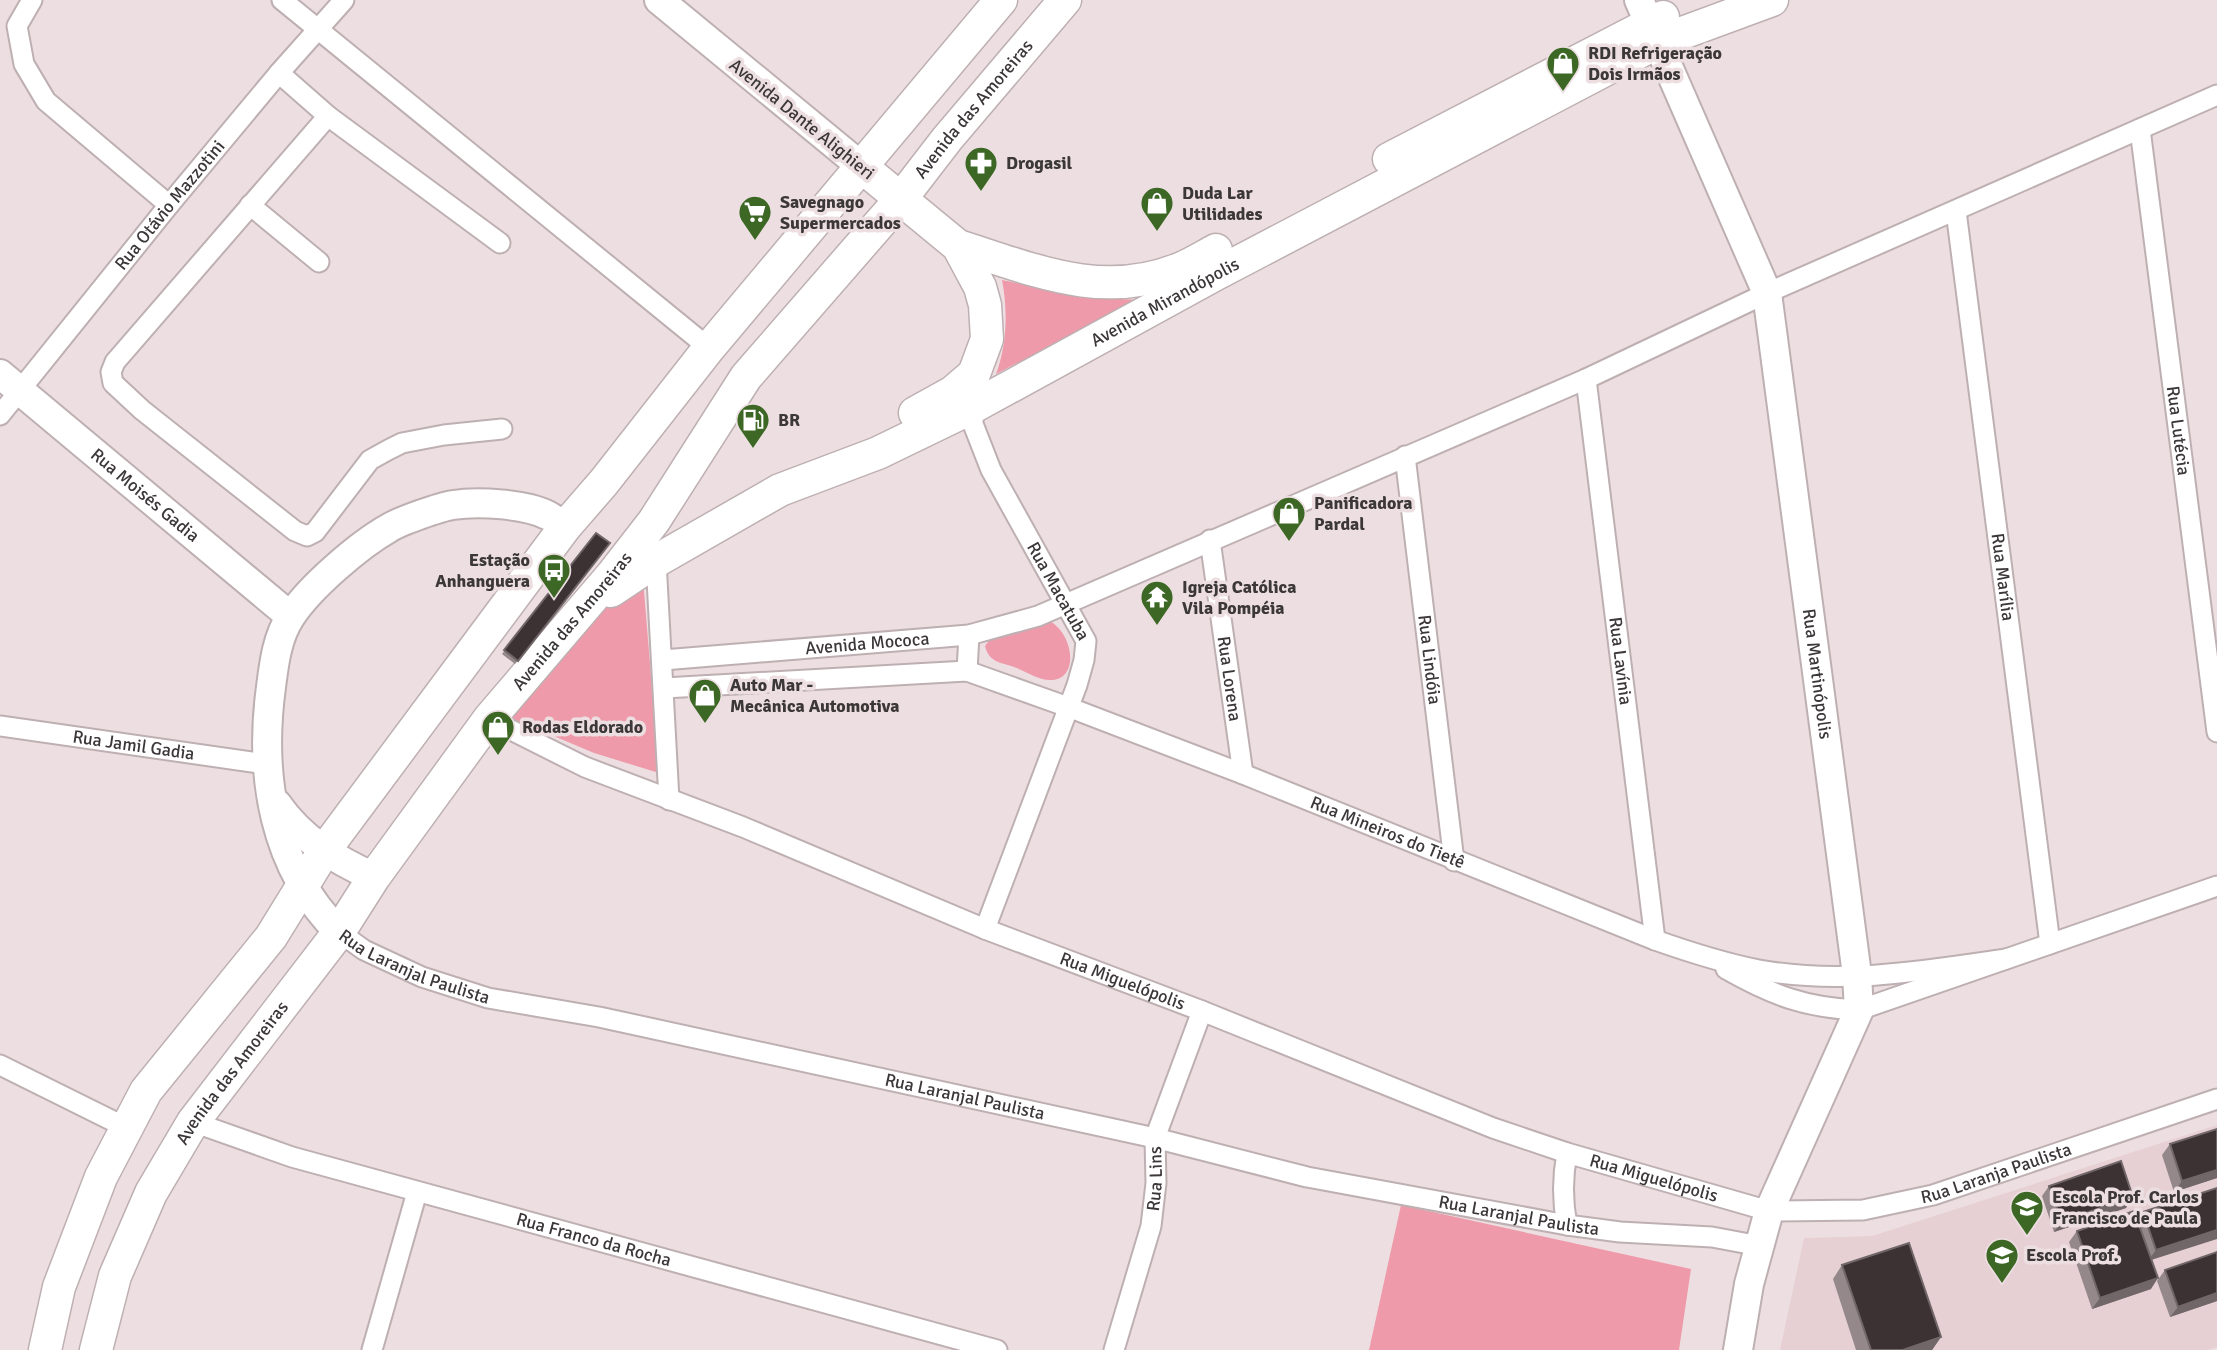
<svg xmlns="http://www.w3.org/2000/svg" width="2217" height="1350" font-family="Signika,sans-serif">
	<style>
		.built { fill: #e6d0d3 }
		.green { fill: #ee9aaa }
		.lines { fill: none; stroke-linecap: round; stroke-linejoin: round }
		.street-casing { stroke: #beb0b2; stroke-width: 23 }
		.secondary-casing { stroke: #beb0b2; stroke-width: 32 }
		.primary-casing { stroke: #beb0b2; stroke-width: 35 }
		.street { stroke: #fff; stroke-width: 19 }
		.secondary { stroke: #fff; stroke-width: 28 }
		.primary { stroke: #fff; stroke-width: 32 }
		.wall { fill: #94888a }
		.shaded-wall { fill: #716668 }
		.building { fill: #3c3234; stroke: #716668; stroke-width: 2 }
		.labels { text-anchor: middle; stroke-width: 7; stroke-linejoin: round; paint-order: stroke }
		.poi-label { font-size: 18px; font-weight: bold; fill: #3c3738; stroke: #eddfe1; text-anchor: start }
		.street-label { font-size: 18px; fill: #3c3738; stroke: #eddfe1 }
	</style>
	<rect width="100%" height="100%" fill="#eddfe1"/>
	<path class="built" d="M 2217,1125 L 2217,1347 L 2208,1350 L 1780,1350 L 1804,1238 L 1872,1236 Z"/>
	<path class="green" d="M 1002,280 L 1084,297 L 1139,300 L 996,374 C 1007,345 1008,311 1002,280 Z
		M 643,579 L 659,773 L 594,753 L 511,718 L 505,710 L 563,635 Z
		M 1045,619 C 1074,629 1081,681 1050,680 C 1038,680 1025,671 1014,667 C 999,662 989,662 985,646 L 991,638 L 1019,633 Z
		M 1401,1205 L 1691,1269 L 1679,1350 L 1369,1350 Z"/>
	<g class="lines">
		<defs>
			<g id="street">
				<path d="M 32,0 L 17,26 L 24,64 L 46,101 L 169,205"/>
				<path d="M 282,0 L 709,348"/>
				<path d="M 279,73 L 328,116 L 500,243"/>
				<path d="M 328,116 L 115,362 L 111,372 L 113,383 L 142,410 L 295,531 L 307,536 L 315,532 L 370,460 L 388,450 L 402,443 L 444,435 L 502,429"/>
				<path id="s1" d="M 2140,129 L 2217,732"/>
				<path d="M 250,205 L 319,262"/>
				<path id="s2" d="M 1956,211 L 2050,944"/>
				<path id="s3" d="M 1586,379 L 1655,940"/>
				<path id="s4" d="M 973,400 L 973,424 L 991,470 L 1086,641 L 1084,660 L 1077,685 L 985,929"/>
				<path id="s5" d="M 0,415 L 169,205 L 279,73 L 344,0"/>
				<path id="s6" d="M 1405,456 L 1454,861"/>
				<path id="s7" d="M 1210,540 L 1243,774"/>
				<path d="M 656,561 L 669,800"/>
				<path id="s8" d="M 663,660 L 969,635 L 1038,616 L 1586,379 L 1767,293 L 2217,95"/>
				<path d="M 967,671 L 969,635"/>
				<path id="s9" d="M 664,688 L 967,671 L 1068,707 L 1243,774 L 1655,940 C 1689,952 1723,963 1759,970 C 1841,985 1924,971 2006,959"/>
				<path id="s10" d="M 489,719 L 585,767 L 743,827 L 985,929 L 1202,1011 L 1493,1128 L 1567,1153 L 1769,1211 L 1863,1210 L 1933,1195 L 2217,1099"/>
				<path id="s11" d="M 0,726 L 266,764"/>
				<path id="s12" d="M 339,932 L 364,950 L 422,977 L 488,998 L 599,1017 L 1155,1138 L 1307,1177 L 1567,1225 L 1620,1232 L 1712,1237 L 1760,1246"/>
				<path d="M 1726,969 C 1772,995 1805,1008 1859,1010 L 2217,886"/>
				<path d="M 0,1065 L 127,1128"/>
				<path id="s13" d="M 193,1122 L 292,1157 L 997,1350"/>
				<path d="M 1567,1153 C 1562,1179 1562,1200 1567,1225"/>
				<path d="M 372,1350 L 417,1192"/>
				<path id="s14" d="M 1114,1350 L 1151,1226 L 1156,1183 L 1155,1138 L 1202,1011"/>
			</g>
			<g id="secondary">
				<path d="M 659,0 L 862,167"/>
				<path id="s15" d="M 1639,0 L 1767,293 L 1857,975 L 1859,1010 L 1769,1211 L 1749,1284 L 1738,1350"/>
				<path id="s16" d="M 0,374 L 290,616"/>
				<path d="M 277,804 C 301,839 336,860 374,877"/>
				<path d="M 339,932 C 273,867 259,775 271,687 C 274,663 277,637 291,616 C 310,587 359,545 389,528 C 400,521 440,507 453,505 C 478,501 526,504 547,515 C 554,518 559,523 565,527"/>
			</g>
			<g id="primary">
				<path d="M 1389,159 L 1663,17"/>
				<path d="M 862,167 L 958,246 L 980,287 L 985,305 L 987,339 L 974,374 L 953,392 L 915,413"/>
				<path d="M 958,246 C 1032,269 1100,300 1177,270 C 1191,265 1203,257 1216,250"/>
				<path id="s17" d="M 611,591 L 656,561 L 780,490 L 878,453 L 973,407 L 1216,274 L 1658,42 L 1772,0"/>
				<path d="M 45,1350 L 59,1287 L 101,1177 L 146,1091 L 271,937 L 324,851 L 565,527 L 604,482 L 709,348 L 1001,0"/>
				<path id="s18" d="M 96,1350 L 115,1276 L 151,1193 L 193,1122 L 339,932 L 374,877 L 489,719 L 612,575 L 654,521 L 746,377 L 900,200 L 947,139 L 1065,0"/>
			</g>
		</defs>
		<use href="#street" class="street-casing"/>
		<use href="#secondary" class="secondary-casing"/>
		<use href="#primary" class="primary-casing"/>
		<use href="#street" class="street"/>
		<use href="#secondary" class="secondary"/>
		<use href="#primary" class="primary"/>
	</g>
	<path class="wall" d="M 596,533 L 610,543 L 515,664 L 502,654 Z
		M 2217,1129 L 2217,1178 L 2174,1192 L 2162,1155 L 2170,1144 Z
		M 2049,1186 L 2126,1208 L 2054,1232 L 2042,1196 Z
		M 2217,1188 L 2152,1260 L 2151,1289 L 2092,1309 L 2069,1242 L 2077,1231 L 2138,1220 L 2143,1212 Z
		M 2217,1252 L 2217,1301 L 2170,1317 L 2157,1281 L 2165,1270 Z
		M 1842,1265 L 1941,1337 L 1932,1350 L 1856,1350 L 1833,1279 Z"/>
	<path class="shaded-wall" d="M 2217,1170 L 2217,1178 L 2174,1192 L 2182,1181 Z
		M 2133,1197 L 2126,1208 L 2054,1232 L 2062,1221 Z
		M 2217,1230 L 2217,1239 L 2148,1261 L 2156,1250 Z
		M 2158,1278 L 2151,1289 L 2092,1309 L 2100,1298 Z
		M 2217,1293 L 2217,1301 L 2170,1317 L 2178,1307 Z
		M 1941,1337 L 1932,1350 L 1903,1350 Z"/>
	<path class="building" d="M 596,533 L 610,543 L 518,661 L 504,650 Z
		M 2217,1129 L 2217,1170 L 2182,1181 L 2170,1144 Z
		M 2121,1161 L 2133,1197 L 2062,1221 L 2049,1186 Z
		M 2217,1188 L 2217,1230 L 2156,1250 L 2143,1212 Z
		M 2134,1211 L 2158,1278 L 2100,1298 L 2077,1231 Z
		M 1909,1243 L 1941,1337 L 1903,1350 L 1871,1350 L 1842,1265 Z
		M 2217,1252 L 2217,1293 L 2178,1307 L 2165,1270 Z"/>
	<defs>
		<symbol id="shop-pin" viewBox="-11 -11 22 30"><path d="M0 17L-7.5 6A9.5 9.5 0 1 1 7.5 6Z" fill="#3c6724" stroke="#eddfe1"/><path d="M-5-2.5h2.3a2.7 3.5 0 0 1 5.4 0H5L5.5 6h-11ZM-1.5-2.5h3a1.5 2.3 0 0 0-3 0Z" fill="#fff"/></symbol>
		<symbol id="pharmacy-pin" viewBox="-11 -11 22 30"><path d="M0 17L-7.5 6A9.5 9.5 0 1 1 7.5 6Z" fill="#3c6724" stroke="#eddfe1"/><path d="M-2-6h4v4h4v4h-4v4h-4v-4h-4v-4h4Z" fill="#fff"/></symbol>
		<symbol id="supermarket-pin" viewBox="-11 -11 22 30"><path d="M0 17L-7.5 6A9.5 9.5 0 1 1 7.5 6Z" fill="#3c6724" stroke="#eddfe1"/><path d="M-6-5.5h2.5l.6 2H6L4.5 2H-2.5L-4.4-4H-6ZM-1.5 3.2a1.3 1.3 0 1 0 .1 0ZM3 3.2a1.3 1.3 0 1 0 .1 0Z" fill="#fff"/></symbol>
		<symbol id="fuel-pin" viewBox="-11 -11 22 30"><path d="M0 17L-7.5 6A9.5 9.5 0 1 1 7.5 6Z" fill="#3c6724" stroke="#eddfe1"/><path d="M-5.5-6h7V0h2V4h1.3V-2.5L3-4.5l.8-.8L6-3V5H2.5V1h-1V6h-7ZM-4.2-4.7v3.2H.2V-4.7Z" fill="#fff"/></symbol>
		<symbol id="bus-pin" viewBox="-11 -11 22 30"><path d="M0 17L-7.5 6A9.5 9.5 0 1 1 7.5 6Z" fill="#3c6724" stroke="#eddfe1"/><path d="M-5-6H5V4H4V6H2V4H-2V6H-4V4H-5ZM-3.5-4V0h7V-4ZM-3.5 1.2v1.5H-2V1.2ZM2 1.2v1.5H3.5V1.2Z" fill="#fff"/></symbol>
		<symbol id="temple-pin" viewBox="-11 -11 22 30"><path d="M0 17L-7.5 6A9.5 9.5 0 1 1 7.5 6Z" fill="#3c6724" stroke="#eddfe1"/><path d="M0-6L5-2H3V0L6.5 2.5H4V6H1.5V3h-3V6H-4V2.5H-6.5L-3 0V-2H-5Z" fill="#fff"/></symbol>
		<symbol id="school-pin" viewBox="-11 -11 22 30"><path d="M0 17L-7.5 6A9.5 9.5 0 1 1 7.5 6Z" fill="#3c6724" stroke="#eddfe1"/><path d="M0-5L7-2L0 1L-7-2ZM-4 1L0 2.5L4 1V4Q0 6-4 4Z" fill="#fff"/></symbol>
	</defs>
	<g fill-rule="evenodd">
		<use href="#shop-pin" x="1544" y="44" width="38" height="52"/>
		<use href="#pharmacy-pin" x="962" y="144" width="38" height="52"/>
		<use href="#shop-pin" x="1138" y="184" width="38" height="52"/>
		<use href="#supermarket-pin" x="736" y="193" width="38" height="52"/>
		<use href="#fuel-pin" x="734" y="401" width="38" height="52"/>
		<use href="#shop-pin" x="1270" y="494" width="38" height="52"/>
		<use href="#bus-pin" x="535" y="551" width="38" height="52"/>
		<use href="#temple-pin" x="1138" y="578" width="38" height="52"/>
		<use href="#shop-pin" x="686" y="676" width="38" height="52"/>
		<use href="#shop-pin" x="479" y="708" width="38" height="52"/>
		<use href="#school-pin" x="2008" y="1188" width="38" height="52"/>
		<use href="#school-pin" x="1983" y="1236" width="38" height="52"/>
	</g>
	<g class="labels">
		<g class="poi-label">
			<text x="1588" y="59">RDI Refrigeração<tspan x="1588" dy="21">Dois Irmãos</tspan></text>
			<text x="1006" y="169">Drogasil</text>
			<text x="1182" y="199">Duda Lar<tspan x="1182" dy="21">Utilidades</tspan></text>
			<text x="780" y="208">Savegnago<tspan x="780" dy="21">Supermercados</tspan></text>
			<text x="778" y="426">BR</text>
			<text x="1314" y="509">Panificadora<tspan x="1314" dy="21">Pardal</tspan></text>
			<text x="530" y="566" text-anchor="end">Estação<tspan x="530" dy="21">Anhanguera</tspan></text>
			<text x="1182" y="593">Igreja Católica<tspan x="1182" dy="21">Vila Pompéia</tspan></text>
			<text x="730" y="691">Auto Mar -<tspan x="730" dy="21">Mecânica Automotiva</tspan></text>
			<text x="522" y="733">Rodas Eldorado</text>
			<text x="2052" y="1203">Escola Prof. Carlos<tspan x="2052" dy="21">Francisco de Paula</tspan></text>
			<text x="2026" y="1261">Escola Prof.</text>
		</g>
		<g class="street-label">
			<text dy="6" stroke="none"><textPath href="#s18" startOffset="1530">Avenida das Amoreiras</textPath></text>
			<text transform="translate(802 119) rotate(39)" y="6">Avenida Dante Alighieri</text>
			<text dy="6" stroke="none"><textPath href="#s5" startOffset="270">Rua Otávio Mazzotini</textPath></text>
			<text dy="6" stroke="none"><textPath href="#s17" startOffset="626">Avenida Mirandópolis</textPath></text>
			<text dy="6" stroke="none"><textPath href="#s1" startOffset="304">Rua Lutécia</textPath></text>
			<text dy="6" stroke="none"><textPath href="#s16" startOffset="189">Rua Moisés Gadia</textPath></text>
			<text dy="6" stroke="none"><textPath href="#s2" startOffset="369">Rua Marília</textPath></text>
			<text dy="6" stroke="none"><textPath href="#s4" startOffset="212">Rua Macatuba</textPath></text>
			<text dy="6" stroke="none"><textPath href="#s18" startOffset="878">Avenida das Amoreiras</textPath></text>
			<text dy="6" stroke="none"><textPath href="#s8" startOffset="205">Avenida Mococa</textPath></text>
			<text dy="6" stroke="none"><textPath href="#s6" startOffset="205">Rua Lindóia</textPath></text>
			<text dy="6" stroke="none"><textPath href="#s3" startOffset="284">Rua Lavínia</textPath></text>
			<text dy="6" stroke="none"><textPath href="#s15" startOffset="704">Rua Martinópolis</textPath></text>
			<text dy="6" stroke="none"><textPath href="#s7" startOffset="140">Rua Lorena</textPath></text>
			<text dy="6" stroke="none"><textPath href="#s11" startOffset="135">Rua Jamil Gadia</textPath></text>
			<text dy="6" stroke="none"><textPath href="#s9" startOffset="754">Rua Mineiros do Tietê</textPath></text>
			<text dy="6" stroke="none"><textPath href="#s12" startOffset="84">Rua Laranjal Paulista</textPath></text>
			<text dy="6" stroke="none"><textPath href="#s10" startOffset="686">Rua Miguelópolis</textPath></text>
			<text dy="6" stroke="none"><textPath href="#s18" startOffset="312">Avenida das Amoreiras</textPath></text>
			<text dy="6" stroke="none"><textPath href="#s12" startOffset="651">Rua Laranjal Paulista</textPath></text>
			<text dy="6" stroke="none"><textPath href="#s10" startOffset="1605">Rua Laranja Paulista</textPath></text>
			<text dy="6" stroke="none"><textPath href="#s10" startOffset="1253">Rua Miguelópolis</textPath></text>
			<text dy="6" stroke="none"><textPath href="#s14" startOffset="177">Rua Lins</textPath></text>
			<text dy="6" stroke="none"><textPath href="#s12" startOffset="1218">Rua Laranjal Paulista</textPath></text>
			<text dy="6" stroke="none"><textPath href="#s13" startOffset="418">Rua Franco da Rocha</textPath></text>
		</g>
	</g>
</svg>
